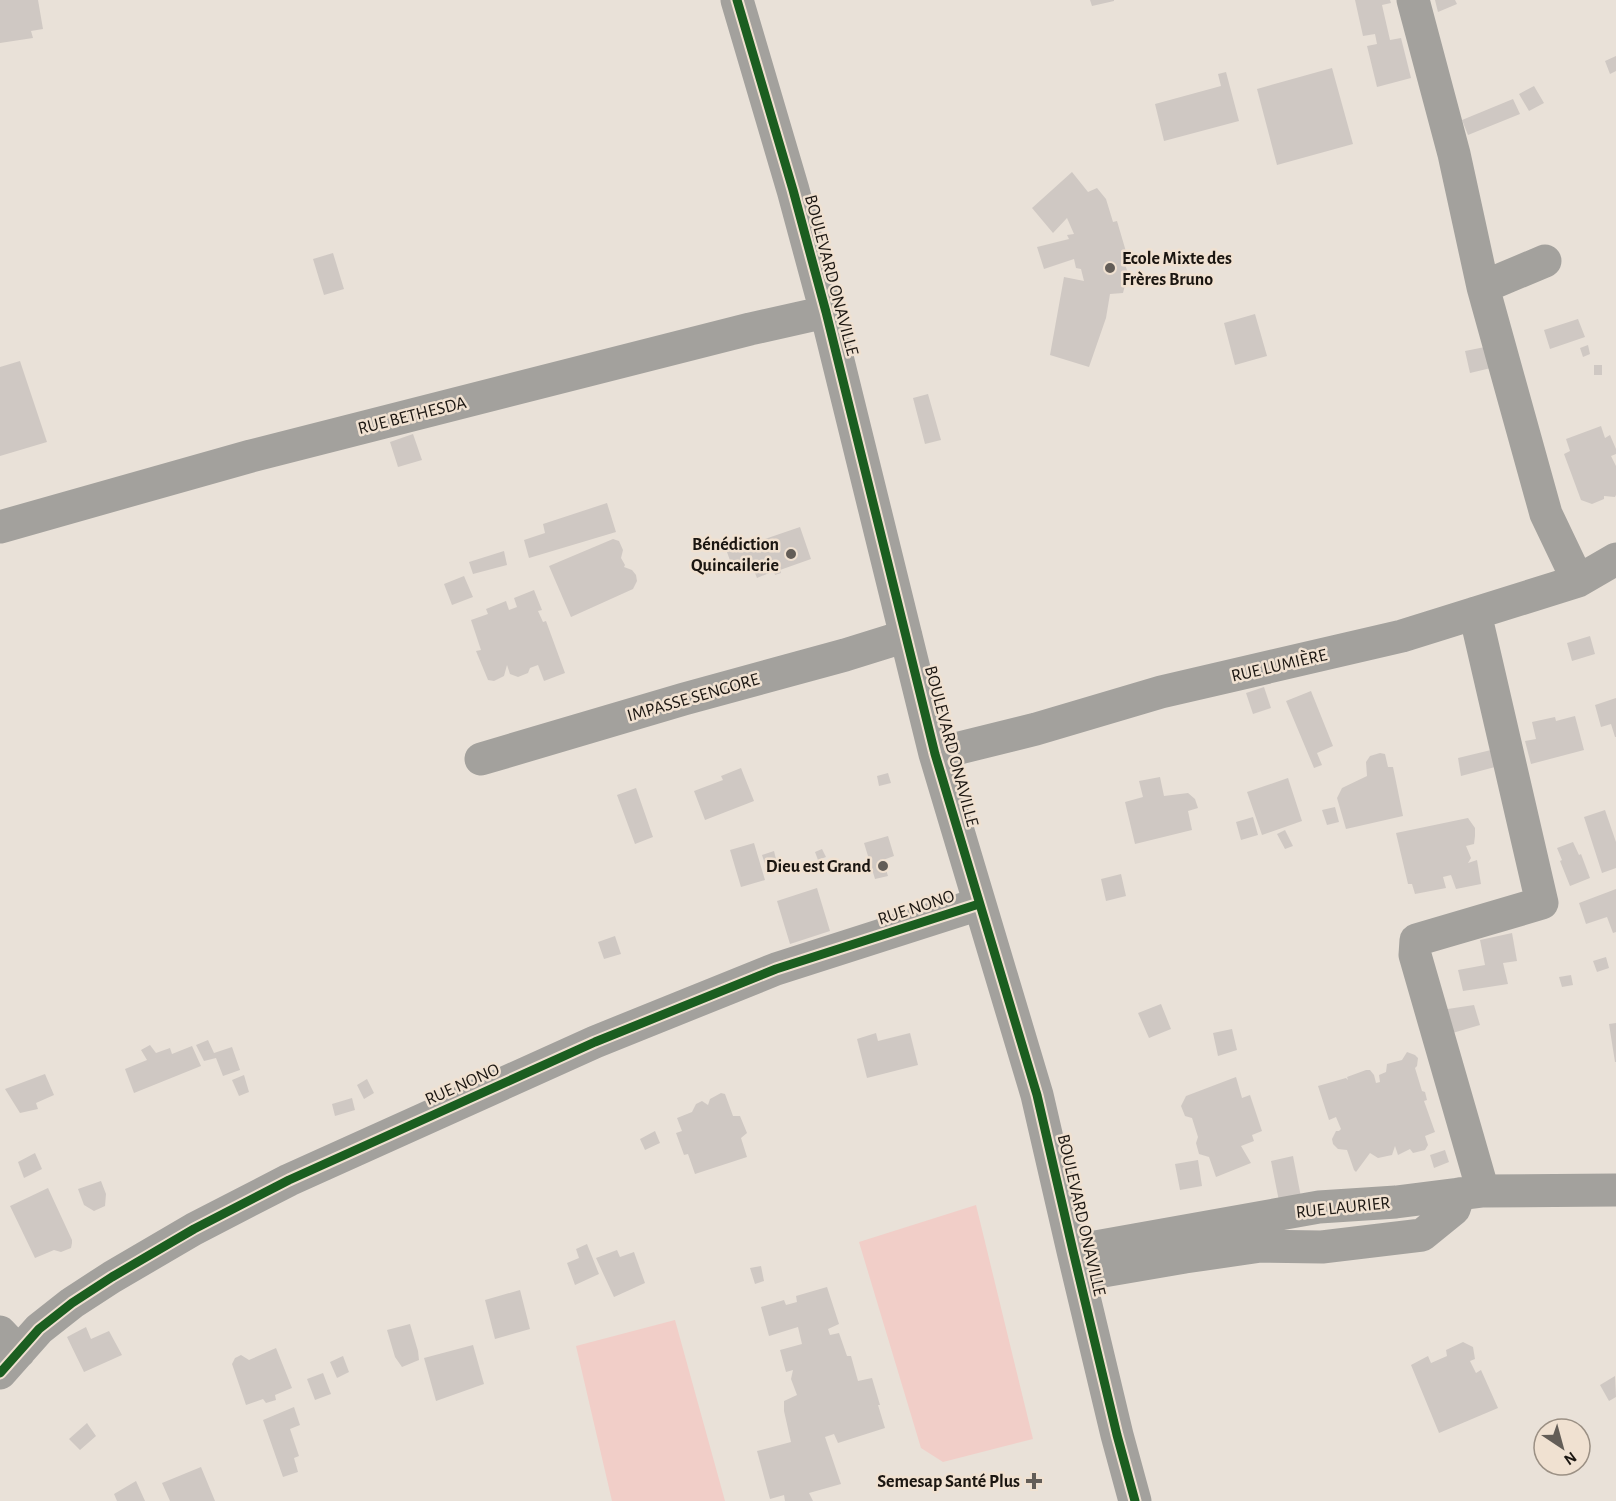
<svg xmlns="http://www.w3.org/2000/svg" width="1616" height="1501" font-family="'Alegreya Sans',sans-serif">
	<style>
		.green { fill: #f1cec8 }
		.building { fill: #cfc8c3 }
		.lines { fill: none; stroke-linecap: round; stroke-linejoin: round }
		.minor { stroke: #a3a19d; stroke-width: 33 }
		.cycleway-casing { stroke: #f0e1d1; stroke-width: 13 }
		.cycleway { stroke: #1b5e20; stroke-width: 9 }
		.poi-dot { fill: #635d57; stroke: #f0e1d1; stroke-width: 2 }
		.labels { text-anchor: middle; stroke-width: 5; stroke-linejoin: round; paint-order: stroke }
		.poi-label { font-size: 18px; font-weight: bold; fill: #1b1611; stroke: #f0e1d1; text-anchor: end }
		.street-label { font-size: 18px; fill: #1b1611; stroke: #f0e1d1 }
	</style>
	<rect width="100%" height="100%" fill="#e9e1d8"/>
	<path class="green" d="M 976,1205 L 1033,1439 L 943,1462 L 921,1448 L 859,1242 Z
		M 675,1320 L 725,1501 L 612,1501 L 576,1346 Z"/>
	<path class="building" d="M 0,0 L 38,0 L 43,29 L 31,31 L 33,38 L 0,43 Z
		M 1090,0 L 1114,0 L 1114,1 L 1092,6 Z
		M 1355,0 L 1390,0 L 1391,3 L 1382,5 L 1390,40 L 1401,38 L 1411,78 L 1377,87 L 1367,46 L 1377,44 L 1375,34 L 1363,36 Z
		M 1435,0 L 1455,0 L 1457,4 L 1438,12 Z
		M 1616,56 L 1616,71 L 1610,74 L 1605,61 Z
		M 1332,68 L 1353,144 L 1277,165 L 1257,89 Z
		M 1226,72 L 1239,121 L 1164,141 L 1155,104 L 1221,86 L 1218,74 Z
		M 1534,86 L 1544,103 L 1529,111 L 1519,94 Z
		M 1513,99 L 1520,114 L 1468,135 L 1462,120 Z
		M 1072,172 L 1088,192 L 1097,188 L 1106,199 L 1113,222 L 1117,221 L 1127,255 L 1122,256 L 1128,273 L 1123,293 L 1110,294 L 1106,318 L 1089,367 L 1050,355 L 1064,277 L 1084,281 L 1081,269 L 1076,268 L 1074,259 L 1044,269 L 1037,247 L 1069,239 L 1067,235 L 1074,234 L 1067,218 L 1053,233 L 1032,208 Z
		M 333,253 L 344,289 L 324,295 L 313,259 Z
		M 1255,314 L 1267,356 L 1235,365 L 1224,323 Z
		M 1578,319 L 1585,337 L 1550,349 L 1544,330 Z
		M 1588,345 L 1590,354 L 1583,357 L 1580,348 Z
		M 1485,347 L 1491,368 L 1470,373 L 1465,351 Z
		M 20,361 L 47,442 L 0,456 L 0,367 Z
		M 1594,365 L 1602,365 L 1602,375 L 1594,375 Z
		M 928,394 L 941,440 L 925,444 L 913,398 Z
		M 1601,426 L 1605,438 L 1610,435 L 1616,449 L 1616,454 L 1611,456 L 1616,466 L 1616,495 L 1615,497 L 1604,496 L 1604,499 L 1592,504 L 1581,500 L 1564,454 L 1570,451 L 1566,439 Z
		M 413,434 L 422,460 L 398,467 L 390,442 Z
		M 607,503 L 616,532 L 529,558 L 524,540 L 545,533 L 543,524 Z
		M 800,527 L 811,559 L 780,570 L 781,573 L 775,575 L 774,571 L 757,578 L 751,563 L 733,569 L 727,552 Z
		M 613,539 L 619,541 L 623,550 L 621,558 L 625,565 L 624,567 L 632,570 L 636,575 L 637,581 L 633,589 L 571,617 L 549,566 Z
		M 504,551 L 507,565 L 473,574 L 469,562 Z
		M 464,576 L 473,597 L 452,605 L 444,584 Z
		M 534,590 L 542,610 L 538,611 L 543,622 L 546,621 L 565,673 L 544,681 L 538,665 L 530,668 L 528,673 L 518,677 L 510,674 L 507,665 L 504,676 L 494,681 L 488,680 L 476,651 L 481,650 L 471,620 L 488,614 L 486,609 L 506,601 L 509,610 L 517,607 L 514,598 Z
		M 1590,636 L 1595,654 L 1572,661 L 1567,643 Z
		M 1264,687 L 1271,708 L 1253,714 L 1246,693 Z
		M 1311,691 L 1333,746 L 1317,753 L 1322,765 L 1314,768 L 1286,701 Z
		M 1616,698 L 1616,737 L 1615,737 L 1611,724 L 1601,727 L 1595,705 Z
		M 1575,716 L 1584,750 L 1531,764 L 1525,741 L 1536,739 L 1532,722 L 1555,717 L 1556,721 Z
		M 1491,750 L 1495,767 L 1461,776 L 1458,758 Z
		M 1380,753 L 1385,754 L 1388,767 L 1393,767 L 1403,816 L 1346,829 L 1337,798 L 1342,788 L 1367,776 L 1366,762 L 1370,756 Z
		M 741,768 L 754,801 L 705,820 L 694,791 L 723,780 L 721,776 Z
		M 888,773 L 891,783 L 879,786 L 877,776 Z
		M 1160,777 L 1164,796 L 1188,793 L 1195,799 L 1198,808 L 1188,811 L 1192,830 L 1135,844 L 1125,802 L 1143,797 L 1139,781 Z
		M 1288,778 L 1302,821 L 1262,835 L 1247,792 Z
		M 636,788 L 653,837 L 635,844 L 617,795 Z
		M 1335,807 L 1339,822 L 1327,825 L 1322,810 Z
		M 1605,810 L 1616,842 L 1616,868 L 1602,873 L 1584,817 Z
		M 1253,817 L 1258,835 L 1241,840 L 1236,822 Z
		M 1468,818 L 1475,828 L 1475,836 L 1474,844 L 1466,846 L 1471,858 L 1468,863 L 1477,860 L 1481,884 L 1456,889 L 1451,875 L 1443,877 L 1446,888 L 1415,894 L 1412,884 L 1408,884 L 1396,833 Z
		M 1285,830 L 1293,846 L 1285,849 L 1277,834 Z
		M 888,836 L 894,856 L 883,860 L 888,876 L 875,879 L 864,843 Z
		M 1573,842 L 1579,855 L 1581,854 L 1590,878 L 1570,886 L 1560,861 L 1562,860 L 1557,848 Z
		M 754,843 L 765,880 L 741,887 L 730,850 Z
		M 822,849 L 826,857 L 818,860 L 815,852 Z
		M 774,851 L 777,863 L 766,867 L 762,855 Z
		M 1121,874 L 1126,896 L 1106,901 L 1101,879 Z
		M 817,888 L 830,931 L 790,944 L 777,901 Z
		M 1616,889 L 1616,932 L 1613,933 L 1607,917 L 1586,924 L 1579,903 Z
		M 1512,933 L 1517,961 L 1503,963 L 1508,984 L 1463,991 L 1458,970 L 1485,965 L 1480,940 Z
		M 615,936 L 621,954 L 604,959 L 598,942 Z
		M 1606,957 L 1609,968 L 1597,972 L 1593,961 Z
		M 1571,975 L 1573,985 L 1562,987 L 1559,977 Z
		M 1161,1004 L 1171,1029 L 1149,1038 L 1138,1013 Z
		M 1474,1005 L 1480,1025 L 1449,1034 L 1441,1010 Z
		M 1616,1023 L 1616,1062 L 1615,1062 L 1609,1024 Z
		M 1232,1029 L 1237,1050 L 1218,1056 L 1213,1033 Z
		M 876,1033 L 878,1041 L 910,1033 L 918,1065 L 867,1078 L 857,1039 Z
		M 208,1040 L 214,1053 L 232,1047 L 240,1070 L 223,1076 L 216,1058 L 204,1061 L 196,1045 Z
		M 150,1045 L 156,1053 L 170,1048 L 172,1054 L 192,1046 L 201,1066 L 134,1093 L 125,1069 L 147,1060 L 141,1050 Z
		M 1407,1052 L 1415,1055 L 1418,1058 L 1417,1066 L 1415,1068 L 1422,1091 L 1425,1092 L 1427,1100 L 1424,1101 L 1435,1132 L 1425,1136 L 1428,1145 L 1425,1150 L 1413,1153 L 1410,1149 L 1398,1155 L 1395,1146 L 1392,1155 L 1378,1158 L 1370,1153 L 1356,1172 L 1354,1170 L 1347,1150 L 1338,1149 L 1333,1144 L 1332,1139 L 1336,1131 L 1339,1131 L 1341,1129 L 1336,1117 L 1329,1120 L 1318,1086 L 1346,1078 L 1348,1080 L 1347,1077 L 1366,1070 L 1370,1070 L 1374,1075 L 1376,1083 L 1380,1082 L 1379,1075 L 1386,1072 L 1387,1064 L 1402,1060 Z
		M 45,1074 L 54,1095 L 36,1103 L 38,1109 L 20,1113 L 5,1089 Z
		M 244,1075 L 249,1092 L 239,1096 L 232,1080 Z
		M 1236,1077 L 1242,1098 L 1250,1095 L 1262,1131 L 1252,1135 L 1254,1141 L 1241,1146 L 1251,1163 L 1216,1177 L 1209,1157 L 1199,1154 L 1196,1143 L 1198,1137 L 1192,1118 L 1185,1116 L 1181,1106 L 1186,1096 Z
		M 367,1079 L 374,1093 L 364,1099 L 357,1085 Z
		M 721,1093 L 725,1094 L 733,1116 L 740,1116 L 747,1133 L 741,1138 L 747,1157 L 695,1174 L 688,1154 L 684,1155 L 676,1133 L 682,1131 L 677,1118 L 692,1112 L 696,1104 L 702,1101 L 708,1105 L 710,1099 Z
		M 352,1098 L 355,1110 L 335,1116 L 332,1104 Z
		M 655,1131 L 660,1143 L 645,1150 L 640,1139 Z
		M 1445,1150 L 1449,1162 L 1434,1168 L 1430,1155 Z
		M 35,1153 L 42,1169 L 24,1178 L 18,1162 Z
		M 1293,1156 L 1301,1197 L 1279,1201 L 1271,1161 Z
		M 1198,1160 L 1202,1186 L 1180,1190 L 1175,1164 Z
		M 101,1181 L 106,1194 L 105,1206 L 94,1211 L 84,1205 L 78,1189 Z
		M 48,1188 L 72,1240 L 72,1243 L 71,1248 L 61,1252 L 54,1250 L 35,1258 L 10,1206 Z
		M 587,1244 L 599,1274 L 575,1285 L 567,1263 L 579,1258 L 576,1249 Z
		M 617,1250 L 620,1257 L 634,1252 L 645,1283 L 614,1297 L 596,1258 Z
		M 761,1266 L 764,1281 L 755,1284 L 750,1268 Z
		M 827,1287 L 839,1324 L 828,1329 L 830,1335 L 839,1333 L 847,1356 L 851,1356 L 858,1381 L 872,1378 L 880,1405 L 878,1405 L 885,1428 L 838,1443 L 834,1434 L 825,1437 L 841,1484 L 809,1493 L 813,1501 L 785,1501 L 784,1495 L 770,1499 L 757,1451 L 791,1442 L 784,1411 L 784,1401 L 797,1395 L 791,1379 L 793,1370 L 786,1372 L 780,1350 L 802,1344 L 798,1327 L 769,1336 L 761,1307 L 784,1300 L 786,1305 L 797,1302 L 796,1296 Z
		M 520,1290 L 530,1329 L 495,1339 L 485,1300 Z
		M 410,1324 L 418,1351 L 419,1360 L 402,1367 L 395,1357 L 387,1330 Z
		M 86,1327 L 91,1339 L 109,1331 L 122,1355 L 84,1372 L 67,1337 Z
		M 1463,1342 L 1473,1347 L 1475,1359 L 1470,1361 L 1476,1373 L 1481,1370 L 1498,1408 L 1439,1433 L 1411,1365 L 1428,1356 L 1431,1363 L 1447,1356 L 1446,1350 Z
		M 473,1345 L 484,1384 L 436,1401 L 424,1358 Z
		M 276,1348 L 292,1388 L 275,1395 L 276,1400 L 266,1403 L 263,1399 L 246,1405 L 232,1364 L 235,1358 L 241,1355 L 249,1360 Z
		M 343,1356 L 349,1372 L 337,1378 L 330,1362 Z
		M 323,1373 L 331,1394 L 315,1400 L 307,1379 Z
		M 1615,1376 L 1616,1397 L 1609,1401 L 1600,1385 Z
		M 294,1407 L 300,1425 L 290,1429 L 299,1456 L 294,1458 L 298,1472 L 283,1477 L 263,1420 Z
		M 87,1423 L 96,1436 L 80,1450 L 69,1439 Z
		M 201,1467 L 215,1501 L 170,1501 L 162,1483 Z
		M 136,1481 L 145,1501 L 117,1501 L 114,1494 Z"/>
	<g class="lines">
		<path class="minor" d="M 737,0 L 793,190 L 826,312 L 935,754 L 1037,1095 L 1073,1251 L 1117,1435 L 1135,1501
			M 1413,0 L 1454,154 L 1483,287 L 1546,514 L 1578,581
			M 1483,287 L 1545,261
			M 0,527 L 251,456 L 750,329 L 826,312
			M 1475,613 L 1542,903 L 1416,940 L 1415,955 L 1483,1191
			M 935,754 L 1036,729 L 1161,692 L 1402,636 L 1578,581 L 1616,559
			M 481,759 L 684,699 L 845,655 L 906,636
			M 1073,1251 L 1319,1207 L 1396,1202 L 1483,1191 L 1616,1190
			M 1080,1275 L 1185,1257 L 1261,1246 L 1322,1247 L 1422,1235 L 1454,1209 L 1459,1194
			M 0,1332 L 19,1352
			M 0,1373 L 39,1329 L 72,1303 L 112,1277 L 194,1229 L 289,1180 L 595,1042 L 776,969 L 979,904"/>
		<defs>
			<path id="cycleway" d="M 737,0 L 793,190 L 826,312 L 935,754 L 1037,1095 L 1073,1251 L 1117,1435 L 1135,1501
				M 0,1373 L 39,1329 L 72,1303 L 112,1277 L 194,1229 L 289,1180 L 595,1042 L 776,969 L 979,904"/>
		</defs>
		<use href="#cycleway" class="cycleway-casing"/>
		<use href="#cycleway" class="cycleway"/>
	</g>
	<g class="poi-dot">
		<circle cx="1110" cy="268" r="6"/>
		<circle cx="791" cy="554" r="6"/>
		<circle cx="883" cy="866" r="6"/>
		<path d="M1031 1472h6v6h6v6h-6v6h-6v-6h-6v-6h6z"/>
	</g>
	<g class="labels">
		<g class="poi-label">
			<text x="1122" y="264" text-anchor="start">Ecole Mixte des<tspan x="1122" dy="21">Frères Bruno</tspan></text>
			<text x="779" y="550">Bénédiction<tspan x="779" dy="21">Quincailerie</tspan></text>
			<text x="871" y="872">Dieu est Grand</text>
			<text x="1020" y="1487">Semesap Santé Plus</text>
		</g>
		<g class="street-label">
			<text transform="translate(832 275) rotate(75)" y="6">BOULEVARD ONAVILLE</text>
			<text transform="translate(412 415) rotate(-14)" y="6">RUE BETHESDA</text>
			<text transform="translate(1279 665) rotate(-13)" y="6">RUE LUMIÈRE</text>
			<text transform="translate(693 697) rotate(-16)" y="6">IMPASSE SENGORE</text>
			<text transform="translate(952 746) rotate(75)" y="6">BOULEVARD ONAVILLE</text>
			<text transform="translate(916 907) rotate(-18)" y="6">RUE NONO</text>
			<text transform="translate(462 1084) rotate(-24)" y="6">RUE NONO</text>
			<text transform="translate(1343 1207) rotate(-6)" y="6">RUE LAURIER</text>
			<text transform="translate(1082 1215) rotate(77)" y="6">BOULEVARD ONAVILLE</text>
		</g>
	</g>
	<g transform="translate(1562 1447) rotate(144)"><circle r="28" fill="#f0e1d1" stroke="#9b9084" stroke-width="1.5"/>
	<path d="M0-4.5L10 22L0 15L-10 22Z" fill="#635d57"/>
	<text y="-9" font-size="16" font-weight="bold" text-anchor="middle" fill="#1b1611">N</text>
	</g>
</svg>
